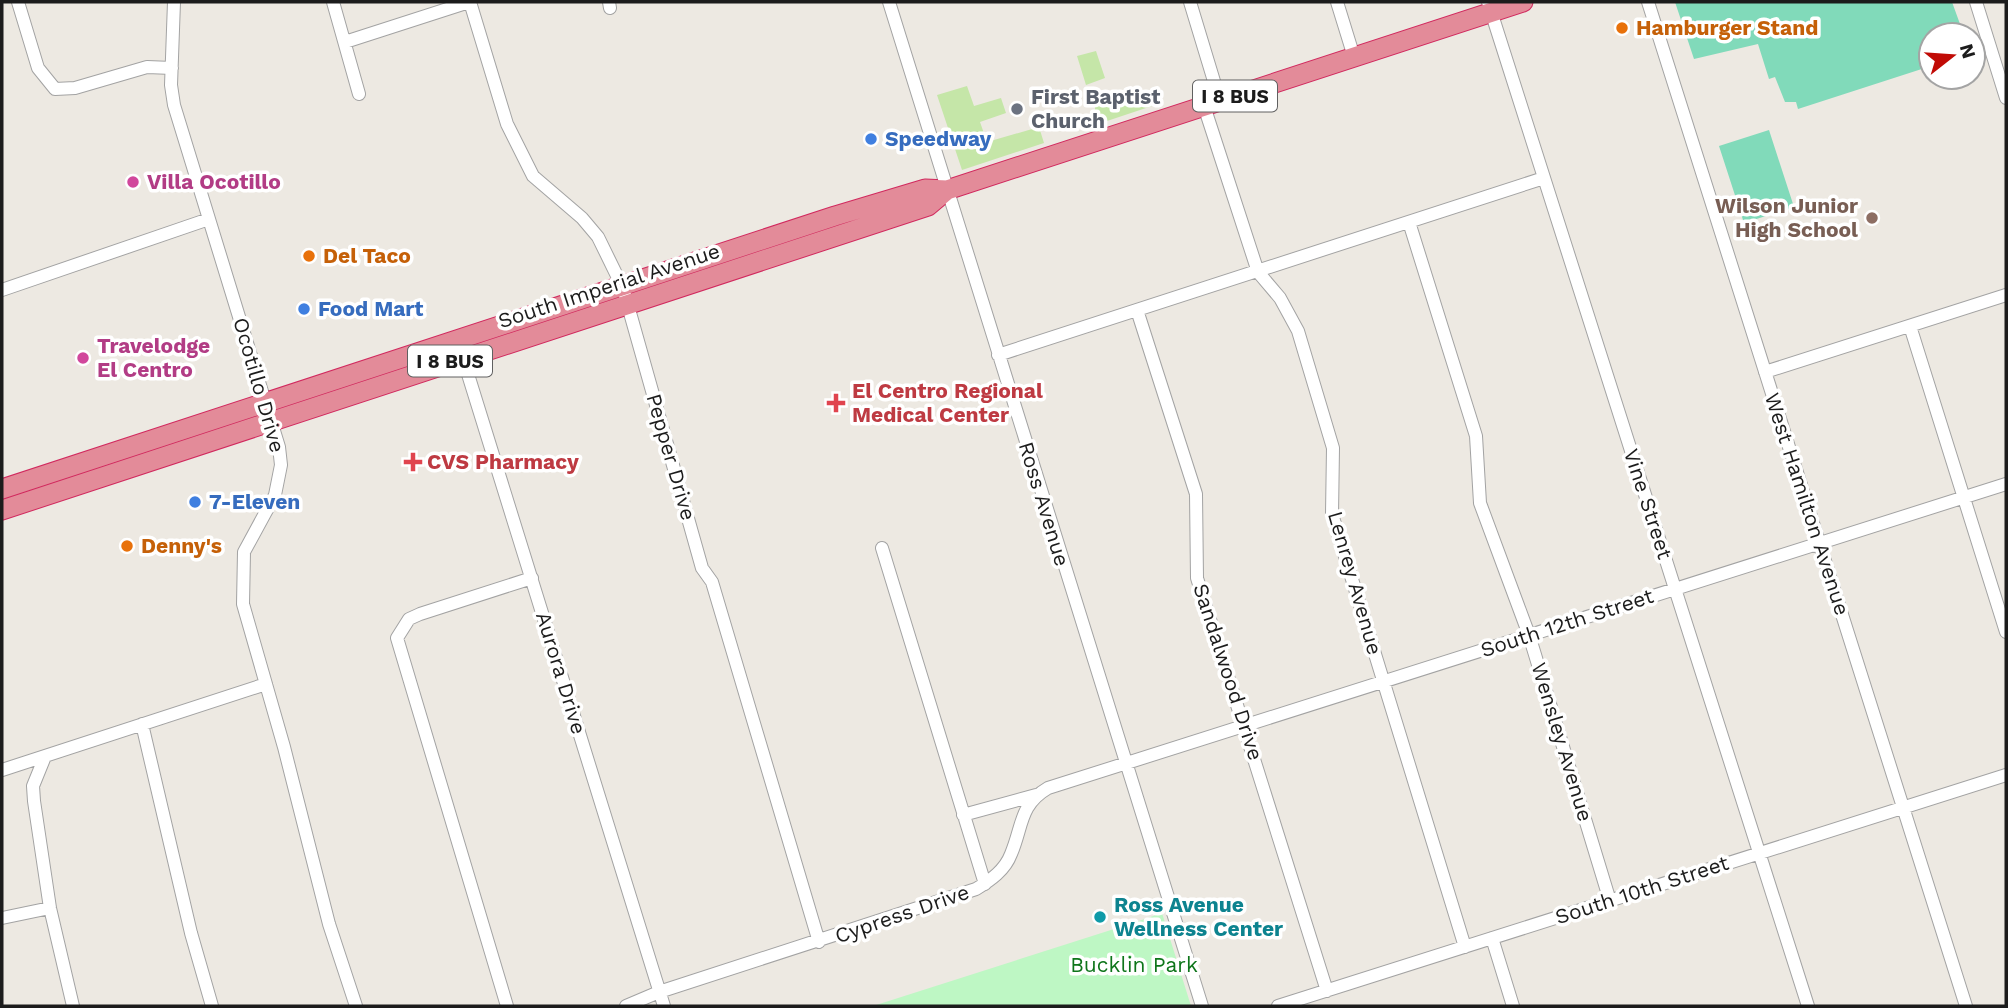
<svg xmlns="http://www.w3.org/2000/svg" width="2008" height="1008" font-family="'Work Sans',sans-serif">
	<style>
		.grass { fill: #c5e6a8 }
		.park { fill: #bef7c4 }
		.pitch { fill: #81daba }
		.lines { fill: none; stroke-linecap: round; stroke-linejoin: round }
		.minor-casing { stroke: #a3a3a3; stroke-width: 14 }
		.highway-casing { stroke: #d1295e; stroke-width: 21 }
		.minor { stroke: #fff; stroke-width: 12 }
		.highway { stroke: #e38b99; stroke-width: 19 }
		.food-dot { fill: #e8710a; stroke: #fff; stroke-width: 2.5 }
		.worship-dot { fill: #6b7280; stroke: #fff; stroke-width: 2.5 }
		.shop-dot { fill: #3f7fe0; stroke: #fff; stroke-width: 2.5 }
		.hotel-dot { fill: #d1479c; stroke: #fff; stroke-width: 2.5 }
		.education-dot { fill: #8d6e63; stroke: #fff; stroke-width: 2.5 }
		.health-dot { fill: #e0444e; stroke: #fff; stroke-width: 2.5 }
		.culture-dot { fill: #0f9aa8; stroke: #fff; stroke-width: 2.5 }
		.labels { text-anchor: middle; stroke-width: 7; stroke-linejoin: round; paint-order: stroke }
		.shield { fill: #fff; stroke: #606060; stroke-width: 2 }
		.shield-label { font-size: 19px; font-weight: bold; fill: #1c1c1c }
		.food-label { font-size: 21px; font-weight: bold; fill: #c56008; stroke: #fff; text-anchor: start }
		.worship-label { font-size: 21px; font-weight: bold; fill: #5b616d; stroke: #fff; text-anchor: start }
		.shop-label { font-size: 21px; font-weight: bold; fill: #366cbe; stroke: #fff; text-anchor: start }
		.hotel-label { font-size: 21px; font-weight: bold; fill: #b23c85; stroke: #fff; text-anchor: start }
		.education-label { font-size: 21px; font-weight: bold; fill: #785e54; stroke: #fff; text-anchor: end }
		.street-label { font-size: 21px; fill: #1c1c1c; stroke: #fff }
		.health-label { font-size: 21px; font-weight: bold; fill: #be3a42; stroke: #fff; text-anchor: start }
		.culture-label { font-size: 21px; font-weight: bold; fill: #0d838f; stroke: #fff; text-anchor: start }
		.park-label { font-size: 21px; fill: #0e751a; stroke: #fff }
	</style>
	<rect width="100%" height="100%" fill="#ede9e2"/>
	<path class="grass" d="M 1096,51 L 1105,78 L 1086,85 L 1077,56 Z
		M 967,86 L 974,106 L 1001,98 L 1006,113 L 980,122 L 987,142 L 1039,127 L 1044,143 L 962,170 L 937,95 Z
		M 1148,96 L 1152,106 L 1095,125 L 1095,107 L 1113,102 L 1120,105 Z"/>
	<path class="park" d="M 1162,913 L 1191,1006 L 873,1006 L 1136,922 Z"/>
	<path class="pitch" d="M 1675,2 L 1952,2 L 1964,35 L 1931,35 L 1931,66 L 1798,109 L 1796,102 L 1785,102 L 1775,77 L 1769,79 L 1758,44 L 1694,59 Z
		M 1769,130 L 1794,207 L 1744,223 L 1719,146 Z"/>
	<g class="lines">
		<defs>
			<path id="minor" d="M 18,2 L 38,68 L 55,89 L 75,88 L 147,67 L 172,68
				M 174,2 L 171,85 L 174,105 L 279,447 L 281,465 L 275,495 L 244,552 L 243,604 L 284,747 L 329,924 L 356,1006
				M 333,2 L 359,94
				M 470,2 L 507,124 L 533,176 L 582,218 L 598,237 L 623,288 L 702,568 L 712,582 L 819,942
				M 609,2 L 610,8
				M 889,2 L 1202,1006
				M 1190,2 L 1220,101
				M 1337,2 L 1354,57
				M 1488,2 L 1808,1006
				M 1648,2 L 1966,1006
				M 1976,2 L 2006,98
				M 345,42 L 469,2
				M 1204,106 L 1258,272 L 1280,298 L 1298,331 L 1333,448 L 1332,514 L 1465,947
				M 1409,222 L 1476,436 L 1480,503 L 1529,635 L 1610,901
				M 2,290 L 209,219
				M 1137,310 L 1196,494 L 1197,578 L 1327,991
				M 1910,326 L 2006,632
				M 462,355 L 664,1006
				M 998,355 L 1544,178
				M 1765,372 L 2006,295
				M 882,548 L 985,884
				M 142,724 L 191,933 L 212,1006
				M 44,759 L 33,786 L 34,801 L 50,908 L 73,1006
				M 2,770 L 266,684
				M 963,815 L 1036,795
				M 2,918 L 50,908
				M 1492,938 L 1513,1006
				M 507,1006 L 397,638 L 409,619 L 420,614 L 532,578
				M 626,1006 L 659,992 L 976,889 C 991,880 1005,870 1011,854 C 1023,826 1019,805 1048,788 L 2006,484
				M 1278,1006 L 2006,775"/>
			<path id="highway" d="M 2,489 L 835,216 L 925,189 L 947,190 L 1523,2
				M 2,510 L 928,206 L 947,190"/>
		</defs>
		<use href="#minor" class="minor-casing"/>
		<use href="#highway" class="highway-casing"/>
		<use href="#minor" class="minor"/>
		<use href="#highway" class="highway"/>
	</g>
	<g class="food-dot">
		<circle cx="1622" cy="28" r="7"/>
		<circle cx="309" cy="256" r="7"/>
		<circle cx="127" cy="546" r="7"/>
	</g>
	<circle class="worship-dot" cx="1017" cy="109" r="7"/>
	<g class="shop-dot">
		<circle cx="871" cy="139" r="7"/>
		<circle cx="304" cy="309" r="7"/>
		<circle cx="195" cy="502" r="7"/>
	</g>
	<g class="hotel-dot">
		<circle cx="133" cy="182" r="7"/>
		<circle cx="83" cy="358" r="7"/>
	</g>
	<circle class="education-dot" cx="1872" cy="218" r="7"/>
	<g class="health-dot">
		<path d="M832.5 392.5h7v7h7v7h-7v7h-7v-7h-7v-7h7z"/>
		<path d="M409.5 451.5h7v7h7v7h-7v7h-7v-7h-7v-7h7z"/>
	</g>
	<circle class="culture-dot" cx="1100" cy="917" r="7"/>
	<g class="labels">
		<g class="shield">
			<rect x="1193" y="80.5" width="84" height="31" rx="5"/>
			<rect x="408" y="345.5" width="84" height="31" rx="5"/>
		</g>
		<g class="shield-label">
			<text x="1235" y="103">I 8 BUS</text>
			<text x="450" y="368">I 8 BUS</text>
		</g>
		<g class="food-label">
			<text x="1636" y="35">Hamburger Stand</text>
			<text x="323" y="263">Del Taco</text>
			<text x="141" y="553">Denny's</text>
		</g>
		<g class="worship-label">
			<text x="1031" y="104">First Baptist<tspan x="1031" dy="24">Church</tspan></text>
		</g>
		<g class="shop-label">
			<text x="885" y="146">Speedway</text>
			<text x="318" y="316">Food Mart</text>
			<text x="209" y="509">7-Eleven</text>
		</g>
		<g class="hotel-label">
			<text x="147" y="189">Villa Ocotillo</text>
			<text x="97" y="353">Travelodge<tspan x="97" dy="24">El Centro</tspan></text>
		</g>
		<g class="education-label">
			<text x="1858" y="213">Wilson Junior<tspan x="1858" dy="24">High School</tspan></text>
		</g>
		<g class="street-label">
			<text transform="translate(609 286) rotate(-18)" y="7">South Imperial Avenue</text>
			<text transform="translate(259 385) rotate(74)" y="7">Ocotillo Drive</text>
			<text transform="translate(671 457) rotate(74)" y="7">Pepper Drive</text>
			<text transform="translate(1044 504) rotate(73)" y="7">Ross Avenue</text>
			<text transform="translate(1648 504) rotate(72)" y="7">Vine Street</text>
			<text transform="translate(1807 504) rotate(72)" y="7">West Hamilton Avenue</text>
			<text transform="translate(1355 583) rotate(74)" y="7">Lenrey Avenue</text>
			<text transform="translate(1567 623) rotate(-18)" y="7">South 12th Street</text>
			<text transform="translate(1228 672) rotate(72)" y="7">Sandalwood Drive</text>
			<text transform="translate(561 673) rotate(73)" y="7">Aurora Drive</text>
			<text transform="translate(1562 742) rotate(73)" y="7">Wensley Avenue</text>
			<text transform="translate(1642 890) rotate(-18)" y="7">South 10th Street</text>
			<text transform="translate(902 914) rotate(-19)" y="7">Cypress Drive</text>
		</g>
		<g class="health-label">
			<text x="852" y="398">El Centro Regional<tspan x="852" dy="24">Medical Center</tspan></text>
			<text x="427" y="469">CVS Pharmacy</text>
		</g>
		<g class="culture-label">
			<text x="1114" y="912">Ross Avenue<tspan x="1114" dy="24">Wellness Center</tspan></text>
		</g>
		<g class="park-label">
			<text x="1134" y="972">Bucklin Park</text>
		</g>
	</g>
	<rect width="2008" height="1008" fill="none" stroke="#1c1c1c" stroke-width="7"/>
	<g transform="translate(1952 56) rotate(73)"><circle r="33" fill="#ffffff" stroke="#a4a4a4" stroke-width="2"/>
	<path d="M0-5L12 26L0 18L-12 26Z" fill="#c10b06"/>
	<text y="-10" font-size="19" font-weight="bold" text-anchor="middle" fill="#1c1c1c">N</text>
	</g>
</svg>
